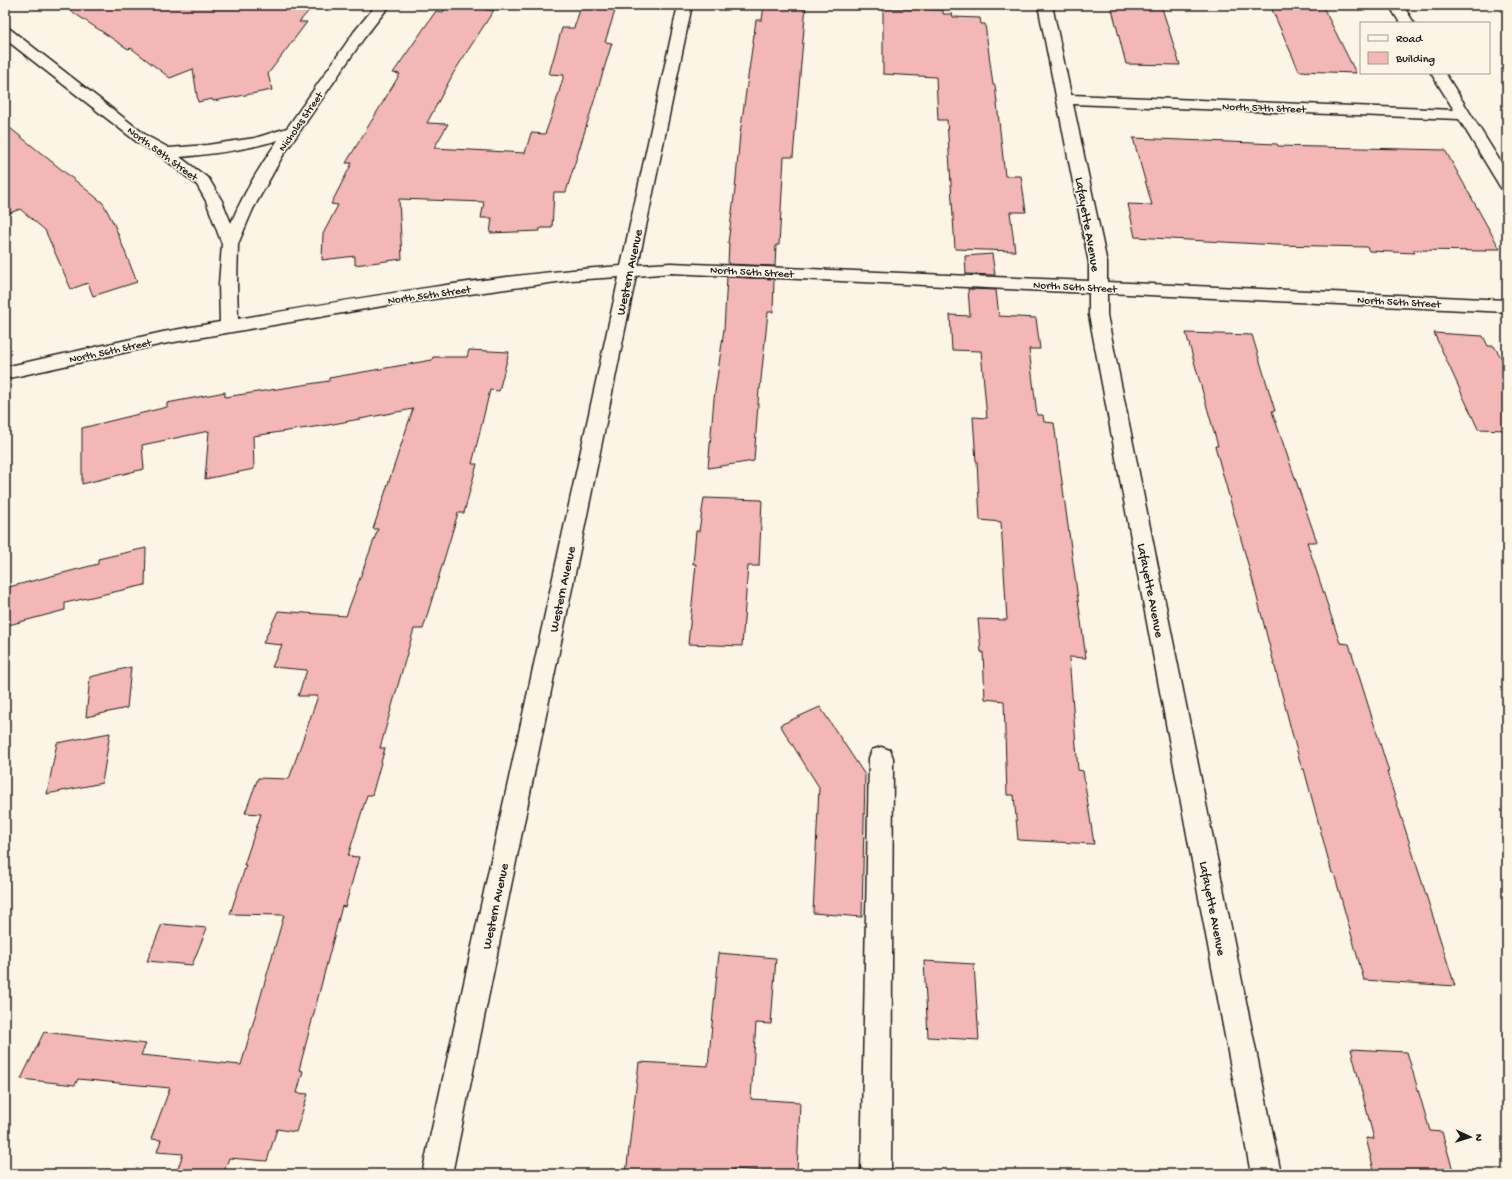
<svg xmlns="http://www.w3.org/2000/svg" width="1512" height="1179" font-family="'Gochi Hand',sans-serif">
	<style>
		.building { fill: #f3b7b5; stroke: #1c1c1c }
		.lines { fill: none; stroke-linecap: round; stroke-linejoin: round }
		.minor-casing { stroke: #1c1c1c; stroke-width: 3 }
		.minor { fill: #fcf5e5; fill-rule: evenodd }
		.labels { text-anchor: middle; stroke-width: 3; stroke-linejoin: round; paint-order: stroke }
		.far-street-label { font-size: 11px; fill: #1c1c1c; stroke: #fcf5e5 }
		.street-label { font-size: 13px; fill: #1c1c1c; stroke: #fcf5e5 }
	</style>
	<rect width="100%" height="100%" fill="#fcf5e5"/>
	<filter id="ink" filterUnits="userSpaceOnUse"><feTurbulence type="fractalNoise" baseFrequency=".025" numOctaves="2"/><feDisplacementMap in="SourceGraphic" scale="8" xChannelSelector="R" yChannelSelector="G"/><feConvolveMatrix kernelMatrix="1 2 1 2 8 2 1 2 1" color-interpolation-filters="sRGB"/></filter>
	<g filter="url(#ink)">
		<path class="building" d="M 62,5 L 314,5 L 299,22 L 307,22 L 268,74 L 272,90 L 213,101 L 212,99 L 198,102 L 193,69 L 170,78 L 131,48 L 128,49 Z
			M 447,5 L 488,5 L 485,10 L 494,10 L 454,72 L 427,123 L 448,124 L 434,148 L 525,153 L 531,133 L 545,134 L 553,112 L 564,75 L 549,74 L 562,28 L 574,28 L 581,7 L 616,8 L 605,42 L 612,43 L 566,192 L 554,192 L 552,228 L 540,228 L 540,231 L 490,233 L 492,218 L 481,218 L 484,202 L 399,199 L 402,259 L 355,265 L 355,256 L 322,260 L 323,234 L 338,205 L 331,204 L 352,163 L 346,163 L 400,74 L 393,73 L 436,11 L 443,12 Z
			M 764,5 L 806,5 L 793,157 L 784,157 L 779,245 L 776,245 L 775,266 L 728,264 L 729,243 L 728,243 L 735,189 L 740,134 L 756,20 L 762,20 Z
			M 1111,5 L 1161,5 L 1180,65 L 1126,64 Z
			M 1270,5 L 1322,5 L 1356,73 L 1299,71 Z
			M 883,8 L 943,10 L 943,14 L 952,14 L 953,17 L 980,18 L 981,24 L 985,24 L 993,85 L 995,85 L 1005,176 L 1021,176 L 1026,212 L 1010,212 L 1015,251 L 955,249 L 947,120 L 938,120 L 936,77 L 883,74 Z
			M 5,124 L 103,203 L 114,224 L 137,282 L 93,296 L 88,283 L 71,289 L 45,230 L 20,209 L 5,215 Z
			M 1133,138 L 1277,144 L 1278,146 L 1445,150 L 1500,249 L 1485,249 L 1486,251 L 1413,250 L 1415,253 L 1369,251 L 1367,247 L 1277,245 L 1135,237 L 1128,204 L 1152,205 Z
			M 992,254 L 995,275 L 966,274 L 965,256 Z
			M 727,277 L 774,279 L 773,312 L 768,312 L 760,389 L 759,389 L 754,461 L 708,468 L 714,399 L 724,329 Z
			M 968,289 L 996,290 L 999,316 L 1036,318 L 1040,349 L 1029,349 L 1037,415 L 1043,415 L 1044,422 L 1054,423 L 1086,658 L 1069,657 L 1078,770 L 1083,771 L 1094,844 L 1018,840 L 1014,795 L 1007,795 L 1004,701 L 985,699 L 983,652 L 981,652 L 978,619 L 1007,620 L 1001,522 L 980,520 L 977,461 L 976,461 L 973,417 L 987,418 L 981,351 L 952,350 L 950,315 L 970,316 Z
			M 1186,333 L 1252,335 L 1275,411 L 1272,411 L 1317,542 L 1307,542 L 1340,643 L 1349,644 L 1389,772 L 1387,772 L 1455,986 L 1364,980 L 1334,873 L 1332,873 L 1304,769 L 1302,769 L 1292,733 L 1253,582 L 1215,446 L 1218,446 Z
			M 1434,333 L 1483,336 L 1488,346 L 1494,346 L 1507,367 L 1507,430 L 1478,429 Z
			M 469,350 L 509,352 L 499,391 L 490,390 L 472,464 L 477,464 L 464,513 L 458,513 L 423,629 L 414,629 L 380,748 L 385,748 L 372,795 L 367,795 L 348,856 L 359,857 L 345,907 L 342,906 L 299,1070 L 303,1071 L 297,1093 L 308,1094 L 296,1132 L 277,1129 L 267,1161 L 229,1158 L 223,1174 L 176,1174 L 183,1154 L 157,1152 L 161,1140 L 151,1139 L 170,1088 L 78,1079 L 75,1085 L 21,1079 L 44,1032 L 146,1044 L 141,1055 L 241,1065 L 284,915 L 230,914 L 246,865 L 244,865 L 261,814 L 245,813 L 258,778 L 289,779 L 318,696 L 298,696 L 307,670 L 272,667 L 282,645 L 263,643 L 278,611 L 346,616 L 378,529 L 373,529 L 413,409 L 328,425 L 253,436 L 254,469 L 205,479 L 209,431 L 142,445 L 144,469 L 82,484 L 82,428 L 167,407 L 167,403 L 225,392 L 225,397 L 329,381 L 329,378 L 432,360 L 433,357 L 467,357 Z
			M 704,498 L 762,500 L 759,566 L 748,566 L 742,646 L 688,644 L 696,564 L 693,564 L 696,531 L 699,531 Z
			M 146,548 L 145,585 L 65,603 L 65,610 L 5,626 L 5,588 L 98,564 L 98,559 Z
			M 131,667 L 127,708 L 86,717 L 90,677 Z
			M 820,707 L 865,775 L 862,917 L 813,913 L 819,787 L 780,725 Z
			M 110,733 L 102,783 L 47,794 L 57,743 Z
			M 162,924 L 207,928 L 192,965 L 147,961 Z
			M 719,953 L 776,958 L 771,1024 L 756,1023 L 751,1099 L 800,1102 L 797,1173 L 733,1169 L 733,1174 L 626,1174 L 639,1062 L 708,1066 Z
			M 924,961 L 974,964 L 979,1040 L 928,1037 Z
			M 1351,1049 L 1407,1052 L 1430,1131 L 1442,1132 L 1454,1174 L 1375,1174 L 1366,1138 L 1374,1139 Z"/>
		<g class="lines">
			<defs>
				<path id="minor" d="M 376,5 L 390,5 L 364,38 L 282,157 L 253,209 L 238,244 L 237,284 L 238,319 C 365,297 492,275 621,266 L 678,5 L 692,5 L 638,265 L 671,263 L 1089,281 L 1089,263 L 1038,5 L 1052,5 L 1071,95 L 1454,110 L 1431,73 L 1445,73 L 1507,172 L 1507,190 L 1501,188 L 1499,185 L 1459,119 L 1073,104 L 1107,263 L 1107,282 L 1507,300 L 1507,312 L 1107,293 L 1107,315 L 1281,1174 L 1251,1174 L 1089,315 L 1089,293 L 671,273 L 636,276 L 452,1174 L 422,1174 L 619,277 L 571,280 L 383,306 L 163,344 L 5,379 L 5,367 L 163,332 L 220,322 L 219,284 L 222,244 L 206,201 L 197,185 L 161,156 L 137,142 L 5,39 L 5,28 L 10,29 L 147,136 L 169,148 L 207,145 L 255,138 L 287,128 L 354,32 ZM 278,140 C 260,166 243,194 231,223 L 222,201 L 209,179 L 180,157 C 213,154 246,150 278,140 Z
					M 1389,5 L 1403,5 L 1414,23 L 1400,23 Z
					M 881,747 L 890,750 L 893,758 L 891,1174 L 861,1174 L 869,758 L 872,750 Z"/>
			</defs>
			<use href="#minor" class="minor-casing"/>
			<use href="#minor" class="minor"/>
		</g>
	</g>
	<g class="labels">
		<g class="far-street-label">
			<text transform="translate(1264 107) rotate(2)" y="4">North 57th Street</text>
			<text transform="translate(300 121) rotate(-55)" y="4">Nicholas Street</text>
			<text transform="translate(163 153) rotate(36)" y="4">North 58th Street</text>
			<text transform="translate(752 271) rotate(3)" y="4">North 56th Street</text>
			<text transform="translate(1075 286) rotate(3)" y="4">North 56th Street</text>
			<text transform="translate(429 294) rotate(-8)" y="4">North 56th Street</text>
			<text transform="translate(1399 301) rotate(3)" y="4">North 56th Street</text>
			<text transform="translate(110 350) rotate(-12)" y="4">North 56th Street</text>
		</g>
		<g class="street-label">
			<text transform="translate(1089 224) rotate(80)" y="5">Lafayette Avenue</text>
			<text transform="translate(628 272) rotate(-78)" y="5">Western Avenue</text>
			<text transform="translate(561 589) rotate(-78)" y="5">Western Avenue</text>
			<text transform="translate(1152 590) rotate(79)" y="5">Lafayette Avenue</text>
			<text transform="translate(494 906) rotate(-78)" y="5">Western Avenue</text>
			<text transform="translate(1214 908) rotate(79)" y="5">Lafayette Avenue</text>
		</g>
	</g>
	<rect width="1512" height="1179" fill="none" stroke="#fcf5e5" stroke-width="20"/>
	<rect x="10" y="10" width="1492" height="1159" fill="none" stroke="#1c1c1c" stroke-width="1.5" filter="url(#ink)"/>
	<rect x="1360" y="22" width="130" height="52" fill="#fcf5e5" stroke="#a29e95"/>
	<rect x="1368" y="35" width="20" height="6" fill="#fcf5e5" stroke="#a29e95"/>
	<text x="1396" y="42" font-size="12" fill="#1c1c1c">Road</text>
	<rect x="1368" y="52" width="20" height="12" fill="#f3b7b5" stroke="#a29e95"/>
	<text x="1396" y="62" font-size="12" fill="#1c1c1c">Building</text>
	<g transform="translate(1470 1137) rotate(94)" stroke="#fcf5e5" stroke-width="3" paint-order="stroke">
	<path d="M0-3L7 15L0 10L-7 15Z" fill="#1c1c1c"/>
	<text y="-6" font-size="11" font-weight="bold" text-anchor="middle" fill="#1c1c1c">N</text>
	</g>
</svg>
